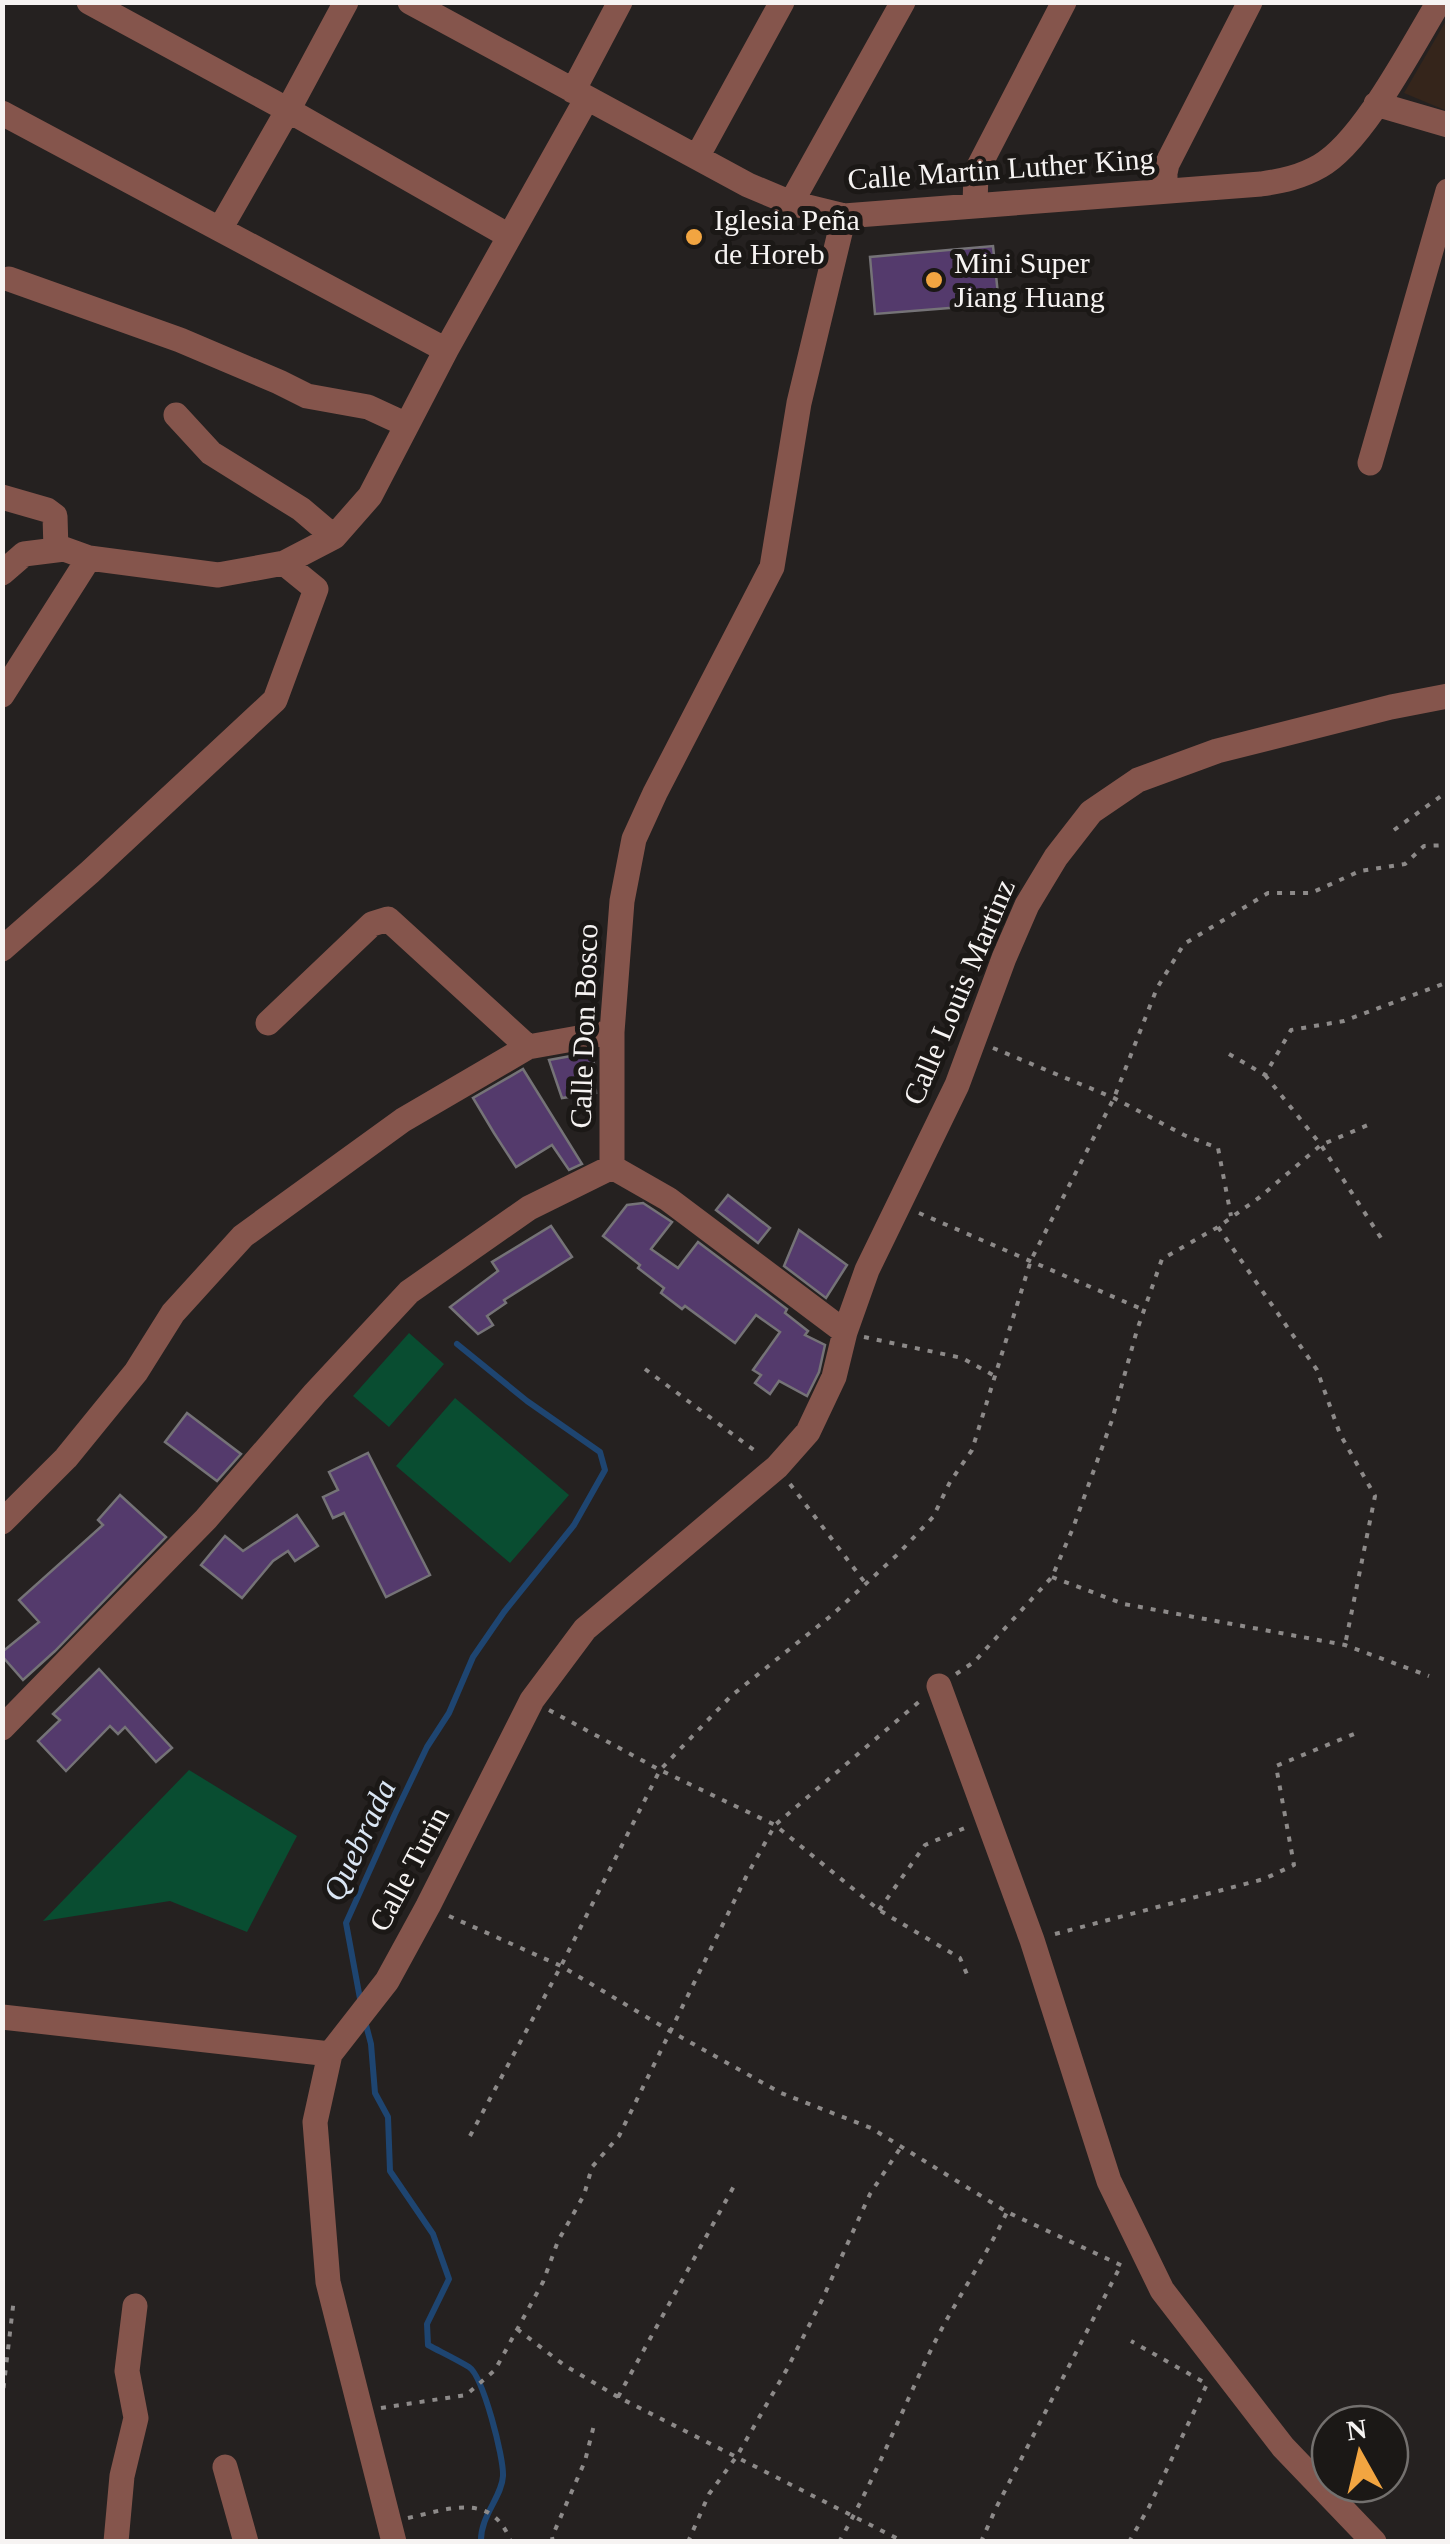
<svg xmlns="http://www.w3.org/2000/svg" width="1450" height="2544" font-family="'Times New Roman',serif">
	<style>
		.education { fill: #35251b }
		.green { fill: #094d31 }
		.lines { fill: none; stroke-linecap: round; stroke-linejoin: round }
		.stream { stroke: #1e4571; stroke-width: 6 }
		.building { fill: #543a6c; stroke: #757377; stroke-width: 2.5 }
		.path { stroke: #8d8a89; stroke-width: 4; stroke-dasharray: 5 8; stroke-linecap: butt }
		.minor { stroke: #85554c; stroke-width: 25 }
		.poi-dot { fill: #f2a541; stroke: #1b1816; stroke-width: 4 }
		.labels { text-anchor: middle; stroke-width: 10; stroke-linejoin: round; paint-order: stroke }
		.street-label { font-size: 30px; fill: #f6f3f2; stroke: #1b1816 }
		.poi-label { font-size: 30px; fill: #f6f3f2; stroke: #1b1816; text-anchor: start }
		.water-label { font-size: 32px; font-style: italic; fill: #dae6f4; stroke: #1b1816 }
	</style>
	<rect width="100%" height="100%" fill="#252120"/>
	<path class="education" d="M 1447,19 L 1447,111 L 1404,93 Z"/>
	<path class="green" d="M 409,1333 L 444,1364 L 389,1427 L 353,1396 Z
		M 455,1398 L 569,1495 L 510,1563 L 396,1466 Z
		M 189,1770 L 297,1836 L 247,1932 L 170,1901 L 43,1921 Z"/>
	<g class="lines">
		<path class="stream" d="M 361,2004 L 346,1923 L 395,1814 L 427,1747 L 449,1713 L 473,1657 L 504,1612 L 574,1525 L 605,1470 L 600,1452 L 527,1401 L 457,1344
			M 365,2021 L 371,2044 L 375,2093 L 388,2117 L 390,2171 L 433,2234 L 449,2279 L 427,2324 L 428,2345 C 441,2352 456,2359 469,2367 C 483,2376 504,2458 503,2476 C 502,2497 480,2516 481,2542"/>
	</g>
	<path class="building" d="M 993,246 L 999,304 L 875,314 L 870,257 Z
		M 593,1052 L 596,1093 L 562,1098 L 549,1060 Z
		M 523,1069 L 582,1164 L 569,1170 L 552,1145 L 516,1167 L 494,1133 L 473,1098 Z
		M 728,1195 L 770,1228 L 758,1243 L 716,1210 Z
		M 643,1203 L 672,1222 L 651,1249 L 678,1268 L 698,1242 L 787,1309 L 785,1313 L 808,1331 L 805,1335 L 825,1345 L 819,1372 L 807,1396 L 779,1381 L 770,1394 L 755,1383 L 761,1375 L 753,1370 L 780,1332 L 756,1315 L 735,1343 L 685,1306 L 682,1309 L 661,1293 L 664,1288 L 638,1268 L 640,1265 L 603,1236 L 627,1205 Z
		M 551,1226 L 572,1257 L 504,1300 L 506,1303 L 487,1316 L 493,1325 L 478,1334 L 450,1307 L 498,1271 L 492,1262 Z
		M 799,1230 L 847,1265 L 826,1298 L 784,1266 Z
		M 187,1413 L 241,1454 L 217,1481 L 165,1442 Z
		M 368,1453 L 430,1575 L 386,1597 L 344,1513 L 333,1518 L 323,1497 L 338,1490 L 329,1472 Z
		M 120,1495 L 166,1537 L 55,1651 L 23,1680 L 2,1656 L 2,1652 L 39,1622 L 19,1600 L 103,1525 L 98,1520 Z
		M 297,1515 L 318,1546 L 295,1561 L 288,1551 L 273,1561 L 242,1598 L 201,1565 L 225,1536 L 243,1551 Z
		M 99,1669 L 172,1748 L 156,1762 L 125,1727 L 118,1734 L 110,1726 L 66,1771 L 38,1741 L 60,1720 L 53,1714 Z"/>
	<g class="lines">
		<path class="path" d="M 1394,830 L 1448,791
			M 993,1048 L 1114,1098 L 1184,1135 L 1218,1148 L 1231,1216
			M 1229,1054 L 1265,1075 L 1291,1030 L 1344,1021 L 1448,982
			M 1265,1075 L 1321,1145 L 1381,1238
			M 919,1213 L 1144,1310
			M 1218,1227 L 1317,1370 L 1340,1434 L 1375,1496 L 1345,1645
			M 864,1337 L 962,1358 L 993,1375
			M 645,1369 L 758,1453
			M 790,1484 L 866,1584
			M 1052,1577 L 1124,1604 L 1345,1645 L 1429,1676
			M 956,1674 L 974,1662 L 1052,1577 L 1073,1528 L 1112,1420 L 1137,1330 L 1162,1259 L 1218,1227 L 1260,1197 L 1321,1145 L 1368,1125
			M 549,1710 L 660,1770 L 775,1825 L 879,1910 L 960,1958 L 969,1979
			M 879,1910 L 925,1845 L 967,1827
			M 449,1916 L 561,1966 L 670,2031 L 781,2093 L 871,2128 L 1007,2212 L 1127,2268
			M 1055,1934 L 1264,1879 L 1294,1865 L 1276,1766 L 1354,1734
			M 470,2136 L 561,1966 L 660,1770 L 731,1696 L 832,1615 L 898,1554 L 933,1517 L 950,1482 L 972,1450 L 1031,1260 L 1114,1098 L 1157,988 L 1184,944 L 1268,893 L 1311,893 L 1360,871 L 1405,864 L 1424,846 L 1448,845
			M 517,2329 L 564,2365 L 618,2397 L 904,2542
			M 618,2397 L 734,2186
			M 2,2401 L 14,2298
			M 381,2408 L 466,2395 L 495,2370 L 543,2282 L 558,2241 L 584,2195 L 592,2167 L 619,2136 L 746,1877 L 775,1825 L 920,1701
			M 408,2518 C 449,2509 492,2491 511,2542
			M 553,2542 L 552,2537 L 585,2461 L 595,2421
			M 688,2542 L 709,2494 L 737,2456 L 787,2369 L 822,2300 L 870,2194 L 901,2147
			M 839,2542 C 874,2481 899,2417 929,2354 C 952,2305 984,2261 1007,2212
			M 981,2542 L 996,2508 L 1121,2265
			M 1129,2542 L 1149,2507 L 1207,2384 L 1131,2341"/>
		<path class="minor" d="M 89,2 L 288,110 L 509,236
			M 410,2 L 748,185 L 791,203 L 844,216 L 1261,184 C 1282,181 1301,177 1320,166 C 1363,142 1412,46 1439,2
			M 573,91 L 620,2
			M 1376,104 L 1448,125
			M 2,113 L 446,350
			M 697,157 L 782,2
			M 1165,191 L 1165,173 L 1167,164 L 1250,2
			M 791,203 L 903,2
			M 975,205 L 976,172 L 1064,2
			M 220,229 L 288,110 L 346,2
			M 9,279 L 180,340 L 279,382 L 307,396 L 368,407 L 407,425
			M 176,415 L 211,453 L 301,509 L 334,537
			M 1370,463 L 1448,191
			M 2,497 L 47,510 L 55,516 L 56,550
			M 2,573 L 24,554 L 64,549 L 89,558 L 218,575 L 284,563 L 334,537 L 370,496 L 446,350 L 587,98
			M 2,695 L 89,558
			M 2,949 L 90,872 L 275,700 L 316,589 L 284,563
			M 268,1023 L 372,924 L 388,919 L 528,1047
			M 612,1167 L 668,1199 L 845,1332
			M 2,1522 L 66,1458 L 136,1372 L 173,1313 L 243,1236 L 403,1120 L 528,1047 L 612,1032
			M 939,1686 L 1032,1940 L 1109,2181 L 1162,2290 L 1283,2447 L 1374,2542
			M 2,1728 L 206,1519 L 315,1393 L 409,1292 L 529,1208 L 612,1167 L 612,1032 L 622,901 L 634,839 L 655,793 L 772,567 L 799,403 L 844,216
			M 2,2017 L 330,2054
			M 225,2467 L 246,2542
			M 116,2542 L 122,2476 L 136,2418 L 127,2371 L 135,2306
			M 394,2542 L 328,2282 L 315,2122 L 330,2054 L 387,1981 L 428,1906 L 532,1700 L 585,1629 L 777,1467 L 808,1432 L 834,1377 L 845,1332 L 867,1270 L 957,1085 L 1004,958 L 1027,905 L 1056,857 L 1091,812 L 1138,780 L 1217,751 L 1391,707 L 1448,696"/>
	</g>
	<g class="poi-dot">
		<circle cx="694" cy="237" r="10"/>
		<circle cx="934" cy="280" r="10"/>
	</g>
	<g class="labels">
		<g class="street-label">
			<text transform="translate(1001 169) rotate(-4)" y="10">Calle Martin Luther King</text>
			<text transform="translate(959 992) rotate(-67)" y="10">Calle Louis Martinz</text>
			<text transform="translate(584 1026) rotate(-88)" y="10">Calle Don Bosco</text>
			<text transform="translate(409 1869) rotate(-62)" y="10">Calle Turin</text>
		</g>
		<g class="poi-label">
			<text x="714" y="230">Iglesia Peña<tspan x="714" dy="34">de Horeb</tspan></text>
			<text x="954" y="273">Mini Super<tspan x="954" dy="34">Jiang Huang</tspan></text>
		</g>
		<g class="water-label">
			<text transform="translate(359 1840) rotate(-65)" y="11">Quebrada</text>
		</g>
	</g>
	<rect width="1450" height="2544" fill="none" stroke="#f6f3f2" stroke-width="10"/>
	<g transform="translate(1360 2454) rotate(352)"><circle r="48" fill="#1b1816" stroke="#73706e" stroke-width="2.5"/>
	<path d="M0-8L18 38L0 25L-18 38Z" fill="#f2a541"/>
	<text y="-15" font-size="28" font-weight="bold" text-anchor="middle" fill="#f6f3f2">N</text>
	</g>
</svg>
